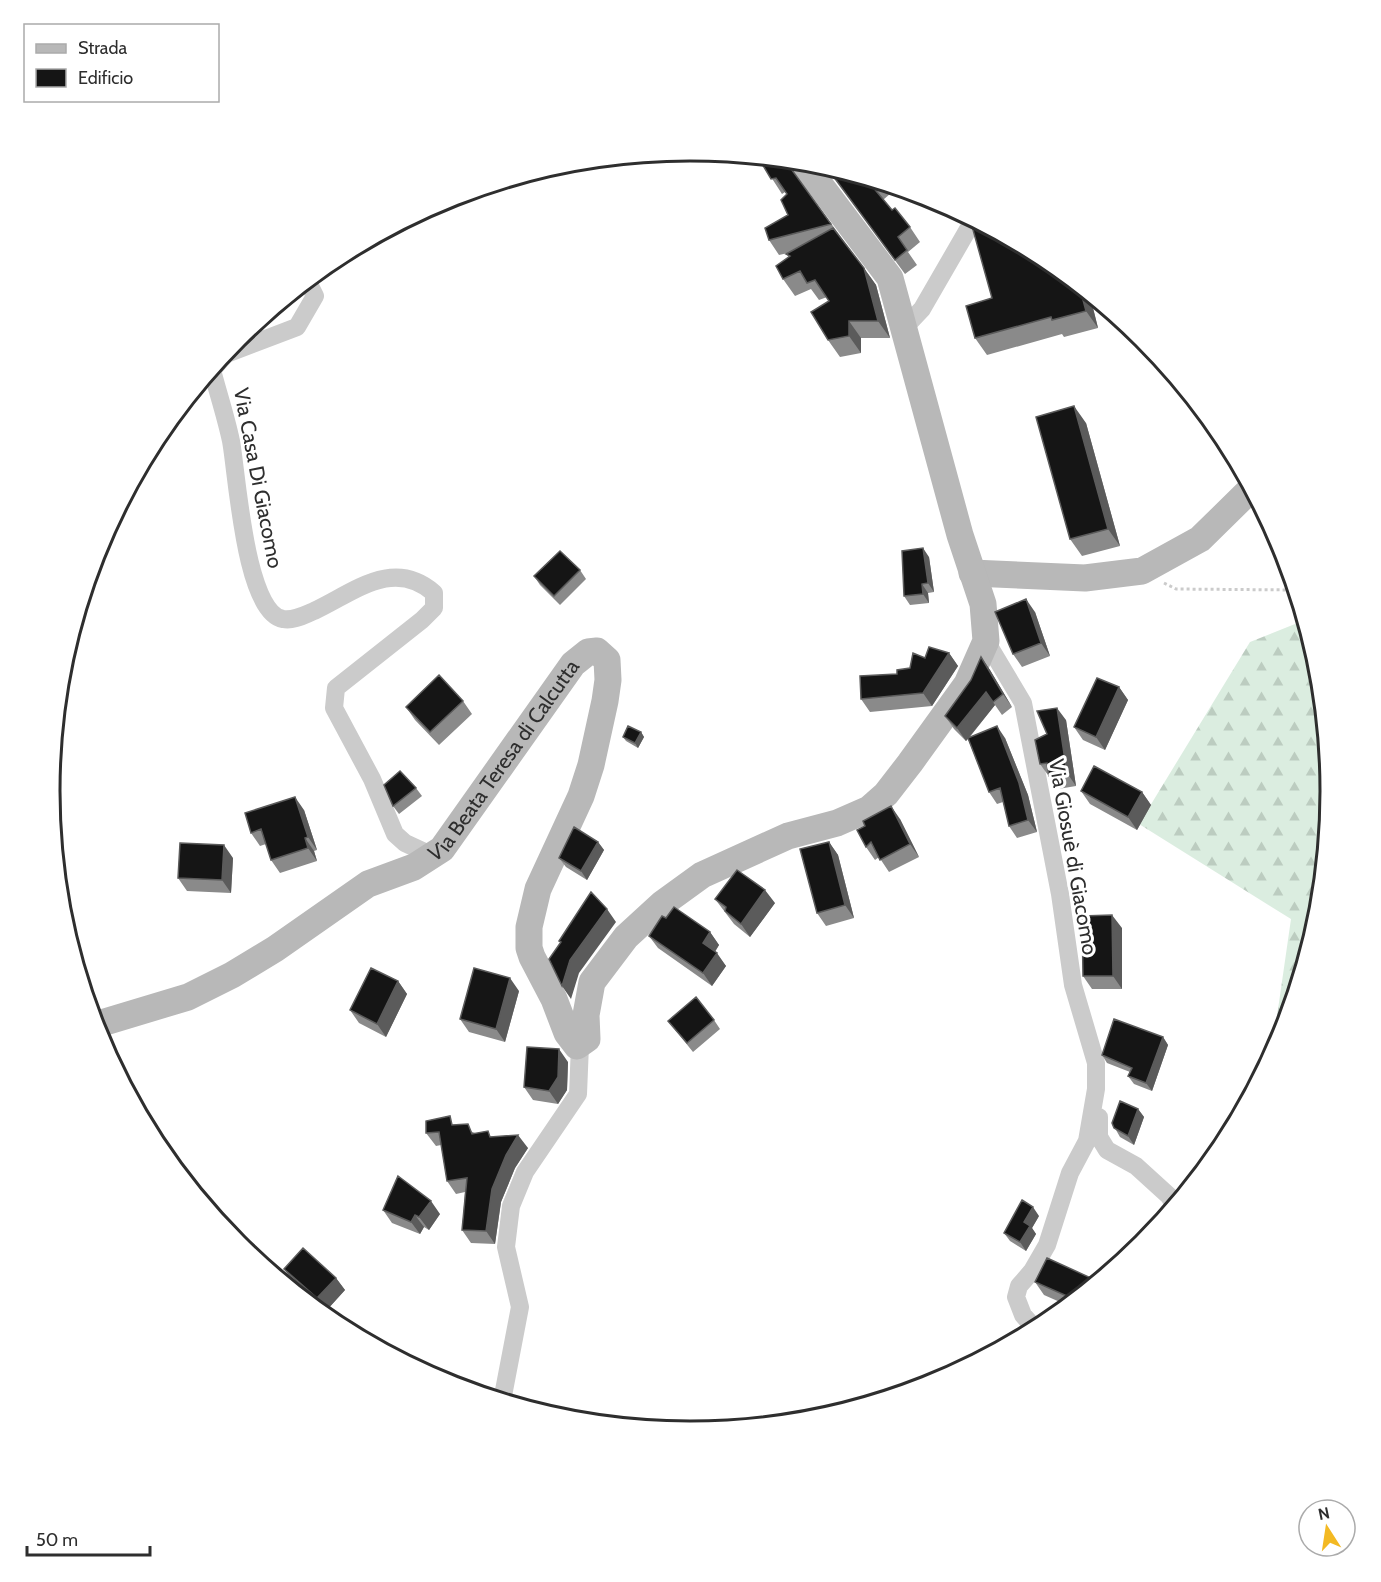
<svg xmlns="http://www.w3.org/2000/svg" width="1381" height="1582" font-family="Cabin,sans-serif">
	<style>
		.forest { fill: url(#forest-firs) }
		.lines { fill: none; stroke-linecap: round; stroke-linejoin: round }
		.path { stroke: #cbcbcb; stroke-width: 3; stroke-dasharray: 3 3; stroke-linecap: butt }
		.street { stroke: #cbcbcb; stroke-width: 18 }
		.secondary { stroke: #b8b8b8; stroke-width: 27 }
		.wall { fill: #8a8a8a }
		.shaded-wall { fill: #5b5b5b }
		.building { fill: #151515; stroke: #5b5b5b; stroke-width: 1.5 }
		.labels { text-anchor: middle; stroke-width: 6; stroke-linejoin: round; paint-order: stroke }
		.street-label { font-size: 21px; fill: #2e2e2e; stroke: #fff }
		.rim { fill: none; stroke: #2e2e2e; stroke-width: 3 }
	</style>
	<defs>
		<pattern id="forest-firs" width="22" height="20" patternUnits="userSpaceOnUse" patternTransform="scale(1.5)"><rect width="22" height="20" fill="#dbede0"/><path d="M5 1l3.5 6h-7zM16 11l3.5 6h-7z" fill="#bcccc0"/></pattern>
	</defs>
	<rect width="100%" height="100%" fill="#fff"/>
	<path class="forest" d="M 1305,620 L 1319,666 L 1331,791 L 1319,916 L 1283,1037 L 1271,1058 L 1291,919 L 1139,824 L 1250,642 Z"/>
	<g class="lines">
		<path class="path" d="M 1164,583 L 1176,589 L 1296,590"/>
		<path class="street" d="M 307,280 L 315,296 L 297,327 L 226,354 L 212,370 C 218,393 226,417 231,441 C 237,473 245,613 283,619 C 294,621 304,615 314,611 C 353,593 393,557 434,593 L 434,608 L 422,620 L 336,688 L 334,708 L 372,779 L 395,834 L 405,843 L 433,856
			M 905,327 L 922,309 L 974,219
			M 986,641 L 1023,703 L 1060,894 L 1073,985 L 1096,1063 L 1096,1089 L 1087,1141 L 1070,1173 L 1047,1245 L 1032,1271 L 1019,1286 L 1016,1297 L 1023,1315 L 1036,1330
			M 1099,1117 L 1099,1137 L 1107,1150 L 1136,1166 L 1169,1196 L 1175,1206
			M 502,1401 L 520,1307 L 506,1247 L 511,1206 L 525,1172 L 578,1094 L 580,1045"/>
		<g class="secondary">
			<path d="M 972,573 L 1085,578 L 1142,571 L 1200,539 L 1252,488"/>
			<path id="s1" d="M 95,1025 L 188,997 L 232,975 L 275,949 L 368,884 L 414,867 L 442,849 L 573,664 L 588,652 L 597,651 L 607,660 L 608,680 L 605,701 L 591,765 L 581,796 L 538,889 L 529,927 L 529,948 L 532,957 L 554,999 L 567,1033 L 577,1046 L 587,1039 L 586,1015 L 592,982 L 626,937 L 662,904 L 702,875 L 788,836 L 837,823 L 869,809 L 886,794 L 910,763 L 967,684 L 986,641 L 983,604 L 960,535 L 890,278 L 802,161"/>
		</g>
	</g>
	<path class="wall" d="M 749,156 L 787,160 L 787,163 L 876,285 L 890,338 L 861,338 L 861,353 L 840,357 L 828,340 L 829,301 L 827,297 L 819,300 L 811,289 L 795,296 L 783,279 L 789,257 L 786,254 L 788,253 L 779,255 L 769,240 L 788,215 L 787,194 L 785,192 L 782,194 L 760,160 L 754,163 Z
		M 825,165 L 883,183 L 891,193 L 883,200 L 892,210 L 910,227 L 920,242 L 908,252 L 917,265 L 905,274 Z
		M 1047,258 L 1089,292 L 1098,328 L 1064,337 L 1062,334 L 987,355 L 975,338 L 992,298 Z
		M 1086,423 L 1120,546 L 1082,556 L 1070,539 Z
		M 929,557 L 934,592 L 928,593 L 929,603 L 910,605 L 904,596 Z
		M 580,570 L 586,579 L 560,605 L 540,585 L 534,576 Z
		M 1035,612 L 1050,656 L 1022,667 L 1013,654 Z
		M 949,653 L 958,666 L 932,706 L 870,712 L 861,699 L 897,674 L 910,668 L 925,658 Z
		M 981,657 L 990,670 L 1012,707 L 1002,715 L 995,705 L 969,738 L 1005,738 L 1028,795 L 1037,832 L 1017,838 L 1009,826 L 1003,802 L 997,804 L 989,792 L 968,739 L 966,741 L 954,729 L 945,716 L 971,680 Z
		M 1119,687 L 1128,700 L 1105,750 L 1083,740 L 1074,727 Z
		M 463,701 L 472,714 L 439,745 L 415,720 L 406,707 Z
		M 1066,720 L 1076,786 L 1058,789 L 1040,764 L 1047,734 Z
		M 641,732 L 644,737 L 638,748 L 626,741 L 623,737 Z
		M 416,788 L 422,796 L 399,814 L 393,806 Z
		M 1081,791 L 1142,792 L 1151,805 L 1137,830 L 1090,804 Z
		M 304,810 L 317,850 L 314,851 L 317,861 L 280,873 L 271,860 L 266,844 L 260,846 L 251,833 Z
		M 900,819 L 919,857 L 889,872 L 879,857 L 875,860 L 866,847 L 865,826 Z
		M 598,842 L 604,850 L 587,880 L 566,867 L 559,858 Z
		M 829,842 L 838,855 L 854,918 L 826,926 L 817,913 Z
		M 233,858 L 231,893 L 187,891 L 178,878 Z
		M 715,899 L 775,903 L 750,937 L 734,924 Z
		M 666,918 L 710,932 L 719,945 L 715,952 L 726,966 L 712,986 L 658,948 L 649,936 Z
		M 1122,928 L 1122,989 L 1092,989 L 1083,976 Z
		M 398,981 L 407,994 L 386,1037 L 359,1023 L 350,1010 Z
		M 519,991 L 505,1042 L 469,1032 L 460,1019 Z
		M 714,1020 L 720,1029 L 693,1052 L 668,1021 Z
		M 1163,1037 L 1168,1045 L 1152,1091 L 1134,1084 L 1128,1076 L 1130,1072 L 1107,1063 L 1102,1055 Z
		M 568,1062 L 567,1090 L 558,1104 L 533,1100 L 524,1087 Z
		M 1138,1109 L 1144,1117 L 1134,1145 L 1120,1137 L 1112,1123 Z
		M 455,1125 L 475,1133 L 493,1137 L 528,1148 L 515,1168 L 501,1202 L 495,1244 L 471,1243 L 462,1230 L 465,1192 L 456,1194 L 447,1181 L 441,1145 L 436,1146 L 426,1133 Z
		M 383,1210 L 440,1214 L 429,1230 L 424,1227 L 420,1234 L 392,1223 Z
		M 1039,1216 L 1032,1228 L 1036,1234 L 1026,1251 L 1010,1241 L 1004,1233 Z
		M 284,1269 L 336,1278 L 345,1290 L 326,1311 L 293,1282 Z
		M 1091,1278 L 1095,1284 L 1069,1306 L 1044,1295 L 1035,1282 Z"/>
	<path class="shaded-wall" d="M 864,268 L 876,285 L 890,338 L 878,321 Z
		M 1079,285 L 1089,292 L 1098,328 L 1086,311 Z
		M 849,321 L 861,338 L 861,353 L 849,336 Z
		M 1074,406 L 1086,423 L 1120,546 L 1108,529 Z
		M 923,548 L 929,557 L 934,592 L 928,583 Z
		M 922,584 L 928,593 L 929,603 L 923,594 Z
		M 1026,599 L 1035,612 L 1050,656 L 1041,643 Z
		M 949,653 L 958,666 L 932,706 L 923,693 Z
		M 981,657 L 990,670 L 1012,707 L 1003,694 Z
		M 1119,687 L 1128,700 L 1105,750 L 1096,737 Z
		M 986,692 L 995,705 L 966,741 L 957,728 Z
		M 1057,708 L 1066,720 L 1076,786 L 1067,773 Z
		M 997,726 L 1005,738 L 1028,795 L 1037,832 L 1028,820 Z
		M 641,732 L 644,737 L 638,748 L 635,743 Z
		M 1142,792 L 1151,805 L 1137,830 L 1128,817 Z
		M 295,797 L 304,810 L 317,850 L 308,837 Z
		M 891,806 L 900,819 L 919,857 L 910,844 Z
		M 305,838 L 314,851 L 317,861 L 308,848 Z
		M 598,842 L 604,850 L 587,880 L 581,871 Z
		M 829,842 L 838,855 L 854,918 L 845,905 Z
		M 224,845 L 233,858 L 231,893 L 222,880 Z
		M 765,890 L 775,903 L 750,937 L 741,924 Z
		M 607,909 L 616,922 L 579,973 L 571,999 L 562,986 L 570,960 Z
		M 1112,915 L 1122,928 L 1122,989 L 1113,976 Z
		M 710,932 L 719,945 L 712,956 L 703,943 Z
		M 717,953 L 726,966 L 712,986 L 703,973 Z
		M 510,978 L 519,991 L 505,1042 L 496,1029 Z
		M 398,981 L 407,994 L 386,1037 L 377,1024 Z
		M 1163,1037 L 1168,1045 L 1152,1091 L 1146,1083 Z
		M 559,1049 L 568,1062 L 567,1090 L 558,1104 L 549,1091 Z
		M 143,1105 L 152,1118 L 146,1125 L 138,1111 Z
		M 1138,1109 L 1144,1117 L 1134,1145 L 1128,1136 Z
		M 518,1135 L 528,1148 L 515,1168 L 501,1202 L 495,1244 L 486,1231 L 492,1189 L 506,1155 Z
		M 431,1201 L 440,1214 L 429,1230 L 419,1217 Z
		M 1033,1207 L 1039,1216 L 1032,1228 L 1036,1234 L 1026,1251 L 1020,1242 L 1024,1222 Z
		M 415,1215 L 424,1227 L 420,1234 L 411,1222 Z
		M 336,1278 L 345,1290 L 326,1311 L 317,1298 Z
		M 1091,1278 L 1095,1284 L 1084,1293 Z"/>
	<path class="building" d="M 758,157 L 784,159 L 831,224 L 769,240 L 765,228 L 788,215 L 781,200 L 787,194 L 776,178 L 771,179 Z
		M 825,165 L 878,181 L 872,186 L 892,210 L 895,208 L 910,227 L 898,237 L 907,250 L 895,260 Z
		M 972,218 L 1047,258 L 1079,285 L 1086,311 L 1052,320 L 1051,317 L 975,338 L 966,306 L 992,298 L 970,219 Z
		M 833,228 L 864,268 L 878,321 L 849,321 L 849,336 L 828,340 L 811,312 L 829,301 L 815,280 L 807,283 L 800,271 L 783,279 L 776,266 L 790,256 L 786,254 Z
		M 1074,406 L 1108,529 L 1070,539 L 1036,417 Z
		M 923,548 L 928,583 L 922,584 L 923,594 L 904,596 L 902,551 Z
		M 560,551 L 580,570 L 554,596 L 534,576 Z
		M 1026,599 L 1041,643 L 1013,654 L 995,612 Z
		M 929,647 L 949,653 L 923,693 L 861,699 L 860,676 L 897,674 L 897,670 L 910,668 L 913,653 L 925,658 Z
		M 981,657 L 1003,694 L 993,702 L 986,692 L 957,728 L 945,716 L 971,680 Z
		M 439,675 L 463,701 L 430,732 L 406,707 Z
		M 1097,678 L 1119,687 L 1096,737 L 1074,727 Z
		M 1057,708 L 1067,773 L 1049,776 L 1047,763 L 1040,764 L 1035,740 L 1047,734 L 1037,711 Z
		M 628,726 L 641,732 L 635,743 L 623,737 Z
		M 997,726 L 1019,783 L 1028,820 L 1009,826 L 1000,788 L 989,792 L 968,738 Z
		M 1094,766 L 1142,792 L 1128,817 L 1081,791 Z
		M 400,771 L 416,788 L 393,806 L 384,785 Z
		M 295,797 L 308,837 L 305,838 L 308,848 L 271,860 L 261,829 L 251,833 L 245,813 Z
		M 891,806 L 910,844 L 880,860 L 871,842 L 866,847 L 857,830 L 865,826 L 863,821 Z
		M 574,827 L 598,842 L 581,871 L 559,858 Z
		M 829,842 L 845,905 L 817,913 L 800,849 Z
		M 180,843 L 224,845 L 222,880 L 178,878 Z
		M 737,870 L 765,890 L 741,924 L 725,911 L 726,907 L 715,899 Z
		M 591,892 L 607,909 L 570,960 L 562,986 L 549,959 L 561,942 L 559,941 Z
		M 674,907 L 710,932 L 703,943 L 717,953 L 703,973 L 649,936 L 662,916 L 666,918 Z
		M 1112,915 L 1113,976 L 1083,976 L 1082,916 Z
		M 371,968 L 398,981 L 377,1024 L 350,1010 Z
		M 474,968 L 510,978 L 496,1029 L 460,1019 Z
		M 696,997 L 714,1020 L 687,1043 L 668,1021 Z
		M 1114,1019 L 1163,1037 L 1146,1083 L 1128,1076 L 1132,1068 L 1102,1055 Z
		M 527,1047 L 559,1049 L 558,1077 L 549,1091 L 524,1087 Z
		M 129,1094 L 143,1105 L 138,1111 Z
		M 1120,1101 L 1138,1109 L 1128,1136 L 1114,1128 L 1112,1123 Z
		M 450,1116 L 452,1125 L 468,1124 L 472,1134 L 488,1131 L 490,1137 L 518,1135 L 506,1155 L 492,1189 L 486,1231 L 462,1230 L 467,1178 L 447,1181 L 439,1132 L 426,1133 L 426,1121 Z
		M 398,1176 L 431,1201 L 419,1217 L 415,1215 L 411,1222 L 383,1210 Z
		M 1022,1200 L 1033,1207 L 1024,1222 L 1030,1226 L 1020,1242 L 1004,1233 Z
		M 303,1248 L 336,1278 L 317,1298 L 284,1269 Z
		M 1047,1258 L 1091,1278 L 1084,1293 L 1076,1300 L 1035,1282 Z"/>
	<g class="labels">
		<g class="street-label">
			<text transform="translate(258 478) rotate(79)" y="7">Via Casa Di Giacomo</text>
			<text dy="7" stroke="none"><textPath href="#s1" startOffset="500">Via Beata Teresa di Calcutta</textPath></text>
			<text transform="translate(1073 857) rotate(80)" y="7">Via Giosuè di Giacomo</text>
		</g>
	</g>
	<path d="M0 0H1381V1582H0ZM60 791a630 630 0 1 1 1260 0a630 630 0 1 1-1260 0Z" fill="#fff" fill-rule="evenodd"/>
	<path class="rim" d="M60 791a630 630 0 1 1 1260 0a630 630 0 1 1-1260 0Z"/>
	<rect x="24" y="24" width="195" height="78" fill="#ffffff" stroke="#ababab" stroke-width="1.5"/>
	<rect x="36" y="44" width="30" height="9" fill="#b8b8b8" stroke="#ababab" stroke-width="1.5"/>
	<text x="78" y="54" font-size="18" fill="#2e2e2e">Strada</text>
	<rect x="36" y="69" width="30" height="18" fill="#151515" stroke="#ababab" stroke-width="1.5"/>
	<text x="78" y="84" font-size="18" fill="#2e2e2e">Edificio</text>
	<g transform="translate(1327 1528) rotate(348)"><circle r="28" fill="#ffffff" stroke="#ababab" stroke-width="1.5"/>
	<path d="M0-4.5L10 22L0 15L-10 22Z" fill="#f3b923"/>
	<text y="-9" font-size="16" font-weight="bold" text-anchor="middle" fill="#2e2e2e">N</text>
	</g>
	<path d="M27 1546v9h123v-9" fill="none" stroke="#2e2e2e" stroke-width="3"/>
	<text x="36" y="1546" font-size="18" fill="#2e2e2e" stroke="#ffffff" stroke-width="4.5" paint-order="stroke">50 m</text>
</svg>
